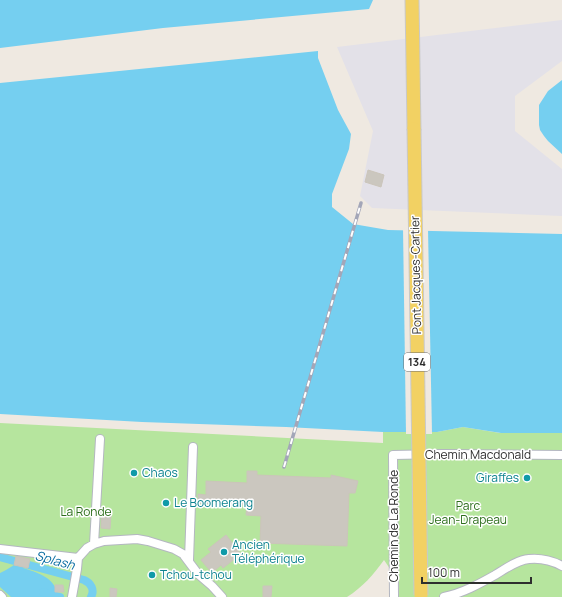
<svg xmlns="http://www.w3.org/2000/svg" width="562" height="597" font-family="Manrope,sans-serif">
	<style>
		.industrial { fill: #e3e1e8 }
		.green { fill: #b6e59e }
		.water { fill: #75cff0 }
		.pier { fill: #efe9e1 }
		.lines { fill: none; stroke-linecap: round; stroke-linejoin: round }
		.canal { stroke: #75cff0; stroke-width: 8 }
		.building { fill: #cbc7bf; stroke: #cbc5ba }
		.street-casing { stroke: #b4b7c1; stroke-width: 10 }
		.primary-casing { stroke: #c9c9c9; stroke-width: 15 }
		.street { stroke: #fff; stroke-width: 8 }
		.primary { stroke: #f2d163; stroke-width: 13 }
		.rail-casing { stroke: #a3a6b8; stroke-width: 3.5 }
		.rail { stroke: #fff; stroke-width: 2; stroke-dasharray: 6; stroke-linecap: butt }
		.primary-bridge-casing { stroke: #c9c9c9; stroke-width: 15; stroke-linecap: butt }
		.primary-bridge { stroke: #f2d163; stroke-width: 13 }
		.culture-dot { fill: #0f9aa8; stroke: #fff; stroke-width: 1.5 }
		.labels { text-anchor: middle; stroke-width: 3; stroke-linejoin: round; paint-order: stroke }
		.shield { fill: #fff; stroke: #6d6d6d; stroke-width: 1 }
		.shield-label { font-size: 11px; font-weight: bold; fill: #2e2e2e }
		.street-label { font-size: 12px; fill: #2e2e2e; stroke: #fff }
		.culture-label { font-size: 12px; fill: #0d838f; stroke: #fff; text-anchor: start }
		.park-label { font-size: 12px; fill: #2c6e1b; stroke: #fff }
		.water-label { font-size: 13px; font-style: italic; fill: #0d6fa3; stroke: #fff }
	</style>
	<rect width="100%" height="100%" fill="#efe9e1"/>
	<path class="industrial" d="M 562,20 L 562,61 L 515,96 L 515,131 L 562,169 L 562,216 L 372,208 L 360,196 L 373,131 L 337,47 Z"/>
	<path class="green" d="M 0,423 L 383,443 L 383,432 L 437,432 L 463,427 L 500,433 L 562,433 L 562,597 L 399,597 L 399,582 L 384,560 C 373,575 363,587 347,597 L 0,597 Z"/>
	<path class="water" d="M 0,0 L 373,0 L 369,9 L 163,28 L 0,48 Z
		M 318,51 L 318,58 L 338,110 L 351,134 L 349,149 L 332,194 L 332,207 L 353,224 L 388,230 L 562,234 L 562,433 L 501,433 L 463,427 L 437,432 L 383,432 L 286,427 L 142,422 L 0,414 L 0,83 Z
		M 562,80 L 562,154 L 548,141 L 544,136 L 540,130 L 539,125 L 539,105 L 548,91 Z
		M 14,565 L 23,567 L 23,568 C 33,571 50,576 55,587 C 56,590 54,594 53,597 L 11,597 L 0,587 L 0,573 L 6,570 Z"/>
	<path class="pier" d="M 403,228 L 428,229 L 432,434 L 406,434 Z"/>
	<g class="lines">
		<path class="canal" d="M 0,557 L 84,580 C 91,583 95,590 91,597
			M 43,592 L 60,597"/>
	</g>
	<path class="building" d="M 368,170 L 384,175 L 381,187 L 365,182 Z
		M 247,471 L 257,471 L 257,475 L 331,478 L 331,475 L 358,481 L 355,493 L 349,493 L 347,546 L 260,543 L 261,516 L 246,515 L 247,505 L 198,503 L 198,494 L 206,495 L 206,481 L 247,483 Z
		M 102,514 L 111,515 L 110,529 L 101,528 Z
		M 226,535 L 241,554 L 223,568 L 221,565 L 212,573 L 201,560 L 211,552 L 208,549 Z
		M 16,556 L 30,559 L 28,568 L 14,565 Z
		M 55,585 L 63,585 L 64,592 L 55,592 Z
		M 263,586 L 272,586 L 271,597 L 263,597 Z
		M 110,588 L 117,589 L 116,597 L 110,597 Z"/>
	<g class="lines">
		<defs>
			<path id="street" d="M 94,544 L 100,439
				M 0,549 L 78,558 L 87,548 L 94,544 L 104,541 L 137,539 L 148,541 L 174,549 L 183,554 L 198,574 L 212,586 L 222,597
				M 189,560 L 193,447
				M 0,595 L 2,597
				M 72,597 L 77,569 L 78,558
				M 394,597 L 393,455 L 443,454 L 562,455
				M 444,597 C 463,593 479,584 495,575 C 505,569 517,560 529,559 C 540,558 553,561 562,566"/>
			<path id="primary" d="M 412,0 L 414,129"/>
		</defs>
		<use href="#street" class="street-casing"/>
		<use href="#primary" class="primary-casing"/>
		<use href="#street" class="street"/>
		<use href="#primary" class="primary"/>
		<defs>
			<path id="rail" d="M 284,467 L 361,203"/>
		</defs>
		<use href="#rail" class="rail-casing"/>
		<use href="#rail" class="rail"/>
		<defs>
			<path id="primary-bridge" d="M 414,129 L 421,595"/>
		</defs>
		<use href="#primary-bridge" class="primary-bridge-casing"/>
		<use href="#primary-bridge" class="primary-bridge"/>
	</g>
	<g class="culture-dot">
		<circle cx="134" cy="473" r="4"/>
		<circle cx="527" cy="478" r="4"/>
		<circle cx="166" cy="503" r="4"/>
		<circle cx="224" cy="552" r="4"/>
		<circle cx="152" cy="575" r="4"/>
	</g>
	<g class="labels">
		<rect class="shield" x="404" y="353" width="26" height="18" rx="3"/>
		<g class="shield-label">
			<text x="417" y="366">134</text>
		</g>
		<g class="street-label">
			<text transform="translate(416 275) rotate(-91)" y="4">Pont Jacques-Cartier</text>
			<text x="478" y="459">Chemin Macdonald</text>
			<text transform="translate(394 526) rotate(-90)" y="4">Chemin de La Ronde</text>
		</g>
		<g class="culture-label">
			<text x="142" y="477">Chaos</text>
			<text x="519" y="482" text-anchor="end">Giraffes</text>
			<text x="174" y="507">Le Boomerang</text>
			<text x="232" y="549">Ancien<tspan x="232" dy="14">Téléphérique</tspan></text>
			<text x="160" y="579">Tchou-tchou</text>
		</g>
		<g class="park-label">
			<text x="468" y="510">Parc<tspan x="468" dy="14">Jean-Drapeau</tspan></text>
			<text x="86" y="516">La Ronde</text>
		</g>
		<g class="water-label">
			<text transform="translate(55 560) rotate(15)" y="5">Splash</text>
		</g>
	</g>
	<path d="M422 577v6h109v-6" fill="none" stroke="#2e2e2e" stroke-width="2"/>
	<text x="428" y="577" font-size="12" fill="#2e2e2e" stroke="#ffffff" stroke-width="3" paint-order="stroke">100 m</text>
</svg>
